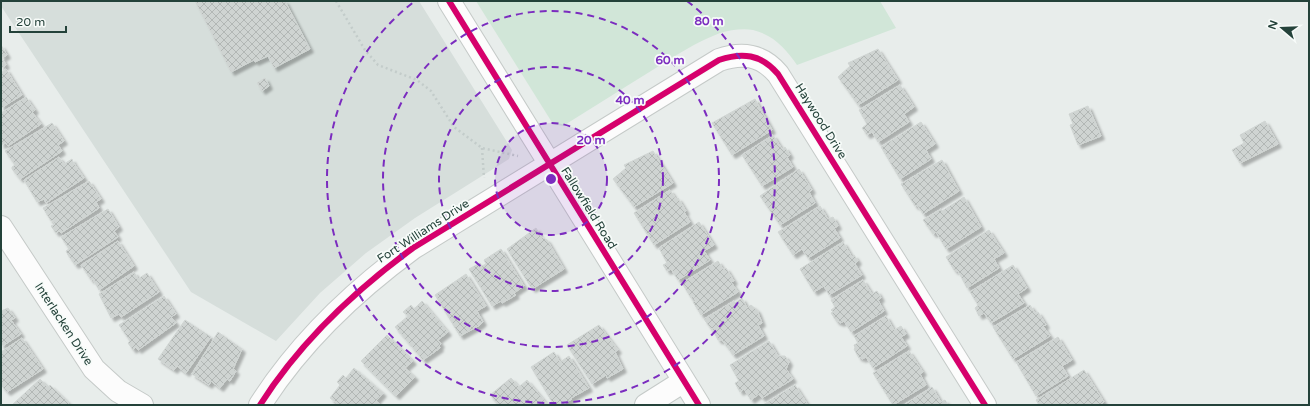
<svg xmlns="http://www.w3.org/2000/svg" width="1310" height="406" font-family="'Varela Round',sans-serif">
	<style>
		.built { fill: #d6dedb }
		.park { fill: #d1e6d8 }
		.building { fill: url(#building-cross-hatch); stroke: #d1d6d4; filter: url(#shadow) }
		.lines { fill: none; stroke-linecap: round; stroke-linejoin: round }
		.minor-casing { stroke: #c5cac8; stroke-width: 24 }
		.path { stroke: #c3ccca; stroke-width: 2.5; stroke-dasharray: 2 3; stroke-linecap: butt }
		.minor { stroke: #fcfcfc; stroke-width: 22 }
		.cycleway-casing { stroke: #f7fbf9; stroke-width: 8 }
		.cycleway { stroke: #d6006c; stroke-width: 6 }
		.ring { fill: none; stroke: #7b2cbf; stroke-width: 2; stroke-dasharray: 7 5 }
		.labels { text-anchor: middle; stroke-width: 3.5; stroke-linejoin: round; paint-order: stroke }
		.street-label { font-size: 12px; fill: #24423a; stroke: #f7fbf9 }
		.centre { fill: #7b2cbf; stroke: #f7fbf9; stroke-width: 2 }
		.ring-label { font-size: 12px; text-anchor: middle; font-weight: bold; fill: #7b2cbf; stroke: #f7fbf9; stroke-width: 3.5; stroke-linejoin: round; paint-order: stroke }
	</style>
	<defs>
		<pattern id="building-cross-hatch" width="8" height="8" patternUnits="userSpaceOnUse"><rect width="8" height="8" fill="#cfd4d2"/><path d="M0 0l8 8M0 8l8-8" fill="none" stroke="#b2b7b5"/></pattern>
		<filter id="shadow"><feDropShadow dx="3.5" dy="3.5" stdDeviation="1" flood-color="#0004"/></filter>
	</defs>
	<rect width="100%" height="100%" fill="#e8edeb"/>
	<path class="built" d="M 1,1 L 419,1 L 512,150 L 509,159 L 415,218 L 366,253 L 320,293 L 276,341 L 191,292 L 1,6 Z"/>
	<path class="park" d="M 476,1 L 880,1 L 896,28 L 797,65 C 786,49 774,35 753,30 C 743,28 730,30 720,33 C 696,42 673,57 651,71 C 622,89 593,107 563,126 L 553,124 Z"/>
	<path class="building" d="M 195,1 L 285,1 L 310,49 L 274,68 L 268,56 L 255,62 L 254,60 L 231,72 Z
		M 1,45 L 7,55 L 2,58 L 6,65 L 1,68 Z
		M 878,49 L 898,80 L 858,105 L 838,77 L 850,66 L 848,63 Z
		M 6,69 L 22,95 L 1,108 L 1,73 Z
		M 265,78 L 269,86 L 262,91 L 257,83 Z
		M 900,85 L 914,107 L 904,114 L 909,122 L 878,142 L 872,132 L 867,135 L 862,128 L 867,124 L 859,110 Z
		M 26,97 L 35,110 L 32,112 L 41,124 L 8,146 L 5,143 L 1,145 L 1,113 Z
		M 755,99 L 772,130 L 732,155 L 712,123 Z
		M 1088,106 L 1101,136 L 1078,145 L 1070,125 L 1073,124 L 1069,114 Z
		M 1265,121 L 1278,144 L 1240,163 L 1232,150 L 1244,143 L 1240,135 Z
		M 921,122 L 935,144 L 926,150 L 931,159 L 900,179 L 881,147 Z
		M 52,123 L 64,141 L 58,145 L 62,151 L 20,179 L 12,169 L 12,167 L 15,165 L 5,151 Z
		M 773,135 L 782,149 L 785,147 L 790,155 L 787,157 L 793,167 L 762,186 L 742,155 Z
		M 653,151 L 673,183 L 634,207 L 613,179 L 626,168 L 624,165 Z
		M 59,157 L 64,164 L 72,159 L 73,162 L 84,178 L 46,203 L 44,199 L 37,202 L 24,180 Z
		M 942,160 L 959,191 L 923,214 L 917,205 L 915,206 L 901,184 Z
		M 799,169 L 812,190 L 809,192 L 815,203 L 780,225 L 760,196 Z
		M 89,181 L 101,199 L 96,202 L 99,208 L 61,233 L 59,231 L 56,233 L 51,226 L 55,224 L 53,221 L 54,220 L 51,221 L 43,208 Z
		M 670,190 L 676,199 L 678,198 L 686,211 L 684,212 L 690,222 L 654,245 L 634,213 Z
		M 964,197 L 981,227 L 946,249 L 936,232 L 933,234 L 923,220 L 941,209 L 942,211 Z
		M 820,206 L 828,219 L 833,217 L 838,226 L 834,228 L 840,238 L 808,258 L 802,249 L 793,255 L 778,232 Z
		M 108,209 L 119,227 L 114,231 L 118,237 L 75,265 L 68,255 L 66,251 L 69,249 L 61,237 Z
		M 699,222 L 714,245 L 704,251 L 710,260 L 678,280 L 671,269 L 667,271 L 663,265 L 667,263 L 659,248 Z
		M 536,228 L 541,237 L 547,240 L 564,269 L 532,289 L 507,249 Z
		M 989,230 L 1004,253 L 994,259 L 999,268 L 967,288 L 958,271 L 954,270 L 946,257 Z
		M 118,241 L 134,266 L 99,290 L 93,279 L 91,280 L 81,265 Z
		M 843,242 L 852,257 L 854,255 L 858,261 L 855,264 L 862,275 L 829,295 L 824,286 L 814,292 L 800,269 Z
		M 501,249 L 524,286 L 514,293 L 516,295 L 502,303 L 501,301 L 492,306 L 469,269 L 480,263 L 482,266 L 486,264 L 484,260 Z
		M 718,261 L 723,269 L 726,268 L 734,281 L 731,282 L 738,292 L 701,315 L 693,302 L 696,301 L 693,296 L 691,298 L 682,283 Z
		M 1013,265 L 1027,288 L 1018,294 L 1024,303 L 991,323 L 984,313 L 979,316 L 975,308 L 978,305 L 970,292 Z
		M 134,272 L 138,279 L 147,273 L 159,292 L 121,317 L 119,314 L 111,318 L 99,294 Z
		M 466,274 L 486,306 L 477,311 L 483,322 L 480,325 L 460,336 L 435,295 Z
		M 863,280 L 872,294 L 877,291 L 881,298 L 878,300 L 884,311 L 851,332 L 844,321 L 840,323 L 838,321 L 837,322 L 831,313 L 833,312 L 831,310 L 835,307 L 831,300 Z
		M 164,296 L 176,314 L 171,317 L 176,323 L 138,350 L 136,347 L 133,350 L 128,343 L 130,341 L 119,325 Z
		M 742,298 L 747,308 L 751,305 L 757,310 L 762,323 L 758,325 L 764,336 L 733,355 L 722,340 L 718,340 L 712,328 L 711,329 L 704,319 L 734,301 L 735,303 Z
		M 422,301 L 448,332 L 438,340 L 441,344 L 439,346 L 440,348 L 423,360 L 395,327 L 408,316 L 403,312 L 411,305 L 414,309 Z
		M 1030,305 L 1035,313 L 1038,312 L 1046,325 L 1043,326 L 1050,336 L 1013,359 L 993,327 Z
		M 8,308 L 15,318 L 11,320 L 21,334 L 4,345 L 1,345 L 1,311 Z
		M 886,316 L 894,330 L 901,326 L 906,334 L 901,337 L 907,346 L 873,368 L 866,357 L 862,359 L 861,357 L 859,358 L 854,349 L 855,348 L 854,345 L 858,343 L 854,336 Z
		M 185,320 L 211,337 L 186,373 L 177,366 L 174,370 L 158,359 Z
		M 599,325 L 618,350 L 615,352 L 623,369 L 607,378 L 606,375 L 592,384 L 567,345 Z
		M 218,332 L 242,349 L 233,369 L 236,371 L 230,381 L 227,379 L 220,388 L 211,381 L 209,385 L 192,374 Z
		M 387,335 L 413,361 L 405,368 L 415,377 L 396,396 L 361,361 Z
		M 1058,337 L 1072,360 L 1062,366 L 1068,376 L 1036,396 L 1016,362 Z
		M 22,338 L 43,369 L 7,392 L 1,385 L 1,352 Z
		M 769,341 L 778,356 L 785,356 L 789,362 L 786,369 L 793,379 L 762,398 L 759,394 L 751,400 L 744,389 L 740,392 L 735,383 L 739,381 L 730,365 Z
		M 909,351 L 923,372 L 920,374 L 926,385 L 893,405 L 873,373 Z
		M 554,352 L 560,362 L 569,356 L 589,388 L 571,398 L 572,399 L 562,405 L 554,405 L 531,367 Z
		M 354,368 L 383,393 L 376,401 L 381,405 L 339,405 L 330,398 L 340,385 L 337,382 L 343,375 L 346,378 Z
		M 1084,370 L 1104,402 L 1100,405 L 1039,405 L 1036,400 Z
		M 511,378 L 519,387 L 527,380 L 548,405 L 499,405 L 490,395 Z
		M 40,379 L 48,387 L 50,385 L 69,403 L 67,405 L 12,405 Z
		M 795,385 L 808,405 L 763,405 Z
		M 932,387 L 941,402 L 945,400 L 948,405 L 904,405 Z"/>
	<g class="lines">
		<defs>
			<path id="minor" d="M 449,1 L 699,405
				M 1,227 L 94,369 L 118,391 L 142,405
				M 260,405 C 300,342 353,292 413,248 L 719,60 C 742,52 761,54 778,74 L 985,405
				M 646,405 L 684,381"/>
		</defs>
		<use href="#minor" class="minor-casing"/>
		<path class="path" d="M 336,1 L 365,50 L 378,65 L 417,80 L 431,91 L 454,127 L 482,148 L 518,156
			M 482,148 L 484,178"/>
		<use href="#minor" class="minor"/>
		<defs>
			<path id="cycleway" d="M 449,1 L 699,405
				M 260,405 C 300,342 353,292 413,248 L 719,60 C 742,52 761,54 778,74 L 985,405"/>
		</defs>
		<use href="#cycleway" class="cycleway-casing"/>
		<use href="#cycleway" class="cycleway"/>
	</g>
	<circle cx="551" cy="179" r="56" fill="#7b2cbf" fill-opacity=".12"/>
	<g class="ring">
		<circle cx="551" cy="179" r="56"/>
		<circle cx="551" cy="179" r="112"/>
		<circle cx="551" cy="179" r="168"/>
		<path d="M687 1A224 224 0 1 1 415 1"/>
	</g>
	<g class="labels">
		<g class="street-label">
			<text transform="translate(821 121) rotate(58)" y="4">Haywood Drive</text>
			<text transform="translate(589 208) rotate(58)" y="4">Fallowfield Road</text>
			<text transform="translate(423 231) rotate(-33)" y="4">Fort Williams Drive</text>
			<text transform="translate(64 324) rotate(57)" y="4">Interlacken Drive</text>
		</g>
	</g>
	<circle cx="551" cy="179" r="6" class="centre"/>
	<g class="ring-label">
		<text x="709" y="25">80 m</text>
		<text x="670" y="64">60 m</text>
		<text x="630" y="104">40 m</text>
		<text x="591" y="144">20 m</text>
	</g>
	<rect width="1310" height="406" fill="none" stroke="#24423a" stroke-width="4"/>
	<g transform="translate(1282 28) rotate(289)" stroke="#f7fbf9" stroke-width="3" paint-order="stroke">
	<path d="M0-3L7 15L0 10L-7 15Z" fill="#24423a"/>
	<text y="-6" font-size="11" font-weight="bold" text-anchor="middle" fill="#24423a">N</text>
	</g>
	<path d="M10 26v6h56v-6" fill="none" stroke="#24423a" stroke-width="2"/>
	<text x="16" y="26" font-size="12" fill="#24423a" stroke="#f7fbf9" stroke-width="3" paint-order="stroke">20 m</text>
</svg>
